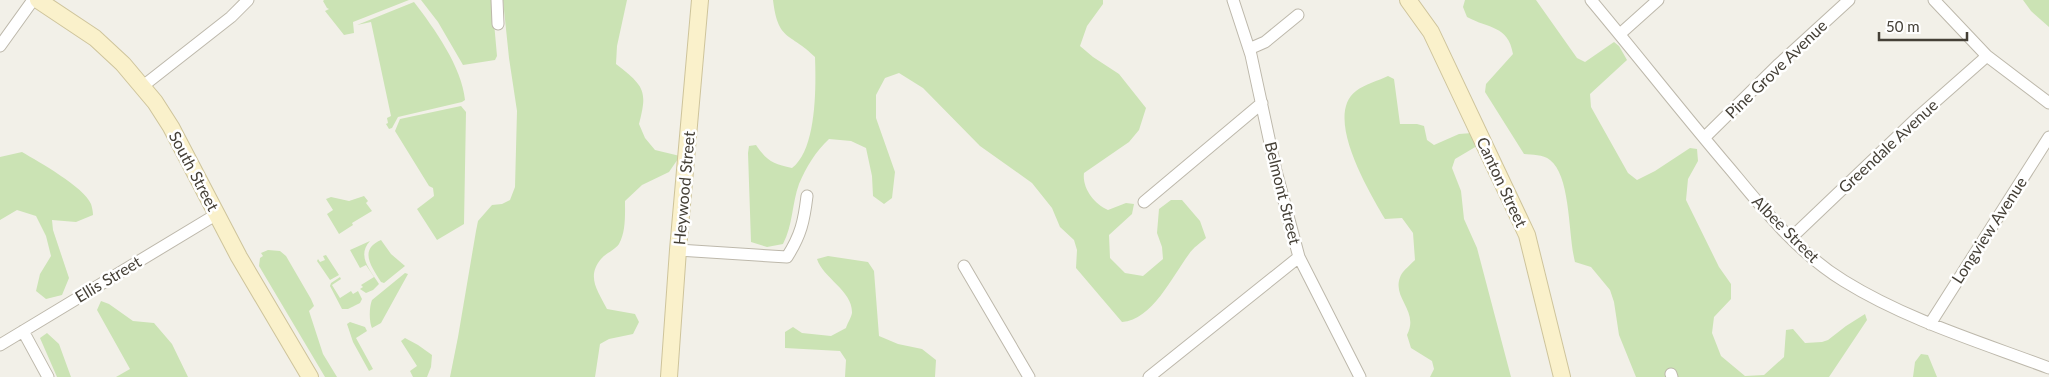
<svg xmlns="http://www.w3.org/2000/svg" width="2049" height="377" font-family="Lato,sans-serif">
	<style>
		.green { fill: #cbe3b4 }
		.lines { fill: none; stroke-linecap: round; stroke-linejoin: round }
		.street-casing { stroke: #bdb8ab; stroke-width: 13 }
		.secondary-casing { stroke: #cec49b; stroke-width: 18 }
		.street { stroke: #fff; stroke-width: 11 }
		.secondary { stroke: #faf1cb; stroke-width: 16 }
		.labels { text-anchor: middle; stroke-width: 5; stroke-linejoin: round; paint-order: stroke }
		.street-label { font-size: 16px; fill: #454037; stroke: #fff }
	</style>
	<rect width="100%" height="100%" fill="#f2f0e8"/>
	<path class="green" d="M 324,0 L 409,0 L 353,22 L 354,33 L 344,35 L 325,11 L 329,9 L 327,8 L 323,1 Z
		M 421,0 L 492,0 L 497,56 L 495,60 L 463,65 L 438,22 Z
		M 503,0 L 627,0 L 617,46 L 616,64 C 644,86 648,90 639,124 L 645,138 L 655,150 L 680,156 L 669,172 L 642,185 L 625,201 C 625,214 626,232 619,244 C 615,250 606,253 601,259 C 586,277 598,291 607,309 L 635,314 L 639,322 L 633,334 L 609,339 L 600,344 L 595,377 L 450,377 L 458,337 L 476,231 L 478,221 L 492,205 L 502,204 L 510,200 L 515,187 L 517,111 L 509,58 Z
		M 773,0 L 1103,0 L 1103,4 L 1087,26 L 1080,46 L 1093,57 L 1119,74 L 1146,108 L 1139,130 L 1129,142 L 1084,173 C 1082,188 1094,204 1108,210 L 1126,203 L 1134,204 L 1132,214 L 1109,235 L 1110,258 L 1125,273 L 1143,276 L 1163,259 L 1162,247 L 1157,233 L 1159,209 L 1171,200 L 1182,200 L 1200,221 L 1206,238 C 1200,243 1193,248 1189,254 C 1172,277 1152,320 1122,322 L 1076,268 L 1077,250 L 1074,240 L 1060,227 L 1052,208 L 1032,183 L 980,146 L 923,88 L 899,73 L 885,78 L 876,95 L 876,118 L 895,172 L 892,198 L 884,204 L 873,196 L 872,176 L 866,148 L 851,141 L 829,139 C 816,151 806,167 799,184 C 792,203 793,225 783,244 L 767,247 L 751,242 L 748,153 L 749,146 L 756,145 C 767,161 773,164 792,168 C 817,149 816,86 815,57 C 790,32 778,42 773,0 Z
		M 1465,0 L 1536,0 L 1577,58 L 1585,62 L 1614,42 L 1619,46 L 1627,60 L 1590,94 L 1591,107 L 1628,173 L 1637,180 L 1655,171 L 1690,148 L 1697,149 L 1698,161 L 1688,179 L 1686,200 L 1719,267 L 1731,284 L 1731,299 L 1714,317 L 1712,333 L 1721,356 L 1745,376 L 1764,375 L 1784,357 L 1786,330 L 1793,329 L 1805,343 L 1822,342 L 1828,340 L 1846,326 L 1865,314 L 1867,320 L 1829,377 L 1636,377 L 1619,335 L 1614,302 L 1610,290 L 1591,267 L 1575,262 C 1568,235 1571,176 1550,160 C 1543,154 1532,155 1524,154 L 1485,92 L 1486,84 L 1513,54 C 1508,25 1489,29 1467,17 L 1463,7 Z
		M 2023,0 L 2049,0 L 2049,27 L 2031,11 Z
		M 414,2 C 434,28 462,67 465,100 L 462,102 L 398,117 L 392,128 L 389,129 L 386,124 L 388,123 L 387,118 L 391,116 L 371,22 L 357,25 Z
		M 1388,76 L 1394,79 L 1400,124 L 1417,124 L 1424,126 L 1427,140 L 1434,145 L 1459,134 L 1472,133 L 1477,146 L 1455,159 L 1452,168 L 1461,191 L 1464,219 L 1477,248 L 1511,377 L 1430,377 L 1434,369 L 1432,361 L 1411,348 L 1407,335 C 1420,310 1390,298 1401,275 C 1404,270 1411,264 1415,260 L 1413,233 L 1402,218 L 1385,219 C 1370,193 1323,116 1356,91 C 1365,84 1378,81 1388,76 Z
		M 461,106 L 466,112 L 464,224 L 437,240 L 417,209 L 434,196 L 433,188 L 429,186 L 395,131 L 400,119 Z
		M 22,152 C 39,162 84,187 91,204 C 92,207 93,212 93,215 L 76,222 L 52,220 L 53,230 L 69,278 L 62,295 L 46,299 L 36,291 L 40,274 L 51,256 L 46,236 L 36,216 L 17,210 L 0,220 L 0,157 Z
		M 364,196 L 368,201 L 366,203 L 372,211 L 352,223 L 353,225 L 339,234 L 327,214 L 333,210 L 326,199 L 331,197 L 349,201 Z
		M 381,240 L 391,254 L 405,266 L 384,283 L 381,282 C 372,267 358,250 381,240 Z
		M 370,241 C 356,256 371,271 379,284 L 373,290 L 366,293 L 360,289 L 363,287 L 361,285 L 374,277 L 366,265 L 360,268 L 350,250 Z
		M 268,250 L 280,251 L 286,256 L 311,299 L 314,306 L 309,311 L 323,354 L 337,377 L 325,377 L 259,266 L 260,258 L 263,256 L 261,253 Z
		M 326,255 L 339,275 L 330,280 L 317,261 L 318,259 L 320,262 L 325,260 L 323,256 Z
		M 828,256 L 868,262 L 874,271 L 879,336 L 898,344 L 922,349 L 936,360 L 935,377 L 845,377 L 846,360 L 840,351 L 785,348 L 785,332 L 793,327 L 802,333 L 831,336 L 846,328 C 847,324 851,318 852,313 C 853,291 823,278 817,259 Z
		M 405,273 L 408,274 L 381,323 L 372,328 C 369,322 369,307 372,300 Z
		M 340,277 L 341,279 L 332,285 L 340,298 L 351,291 L 353,294 L 358,291 L 362,299 L 360,303 L 348,309 L 342,309 L 330,286 L 331,283 Z
		M 101,301 L 109,304 L 133,321 L 154,323 L 172,344 L 188,377 L 116,377 L 130,369 L 97,310 Z
		M 350,322 L 365,327 L 367,331 L 356,338 L 373,369 L 369,371 L 353,342 L 347,324 Z
		M 47,333 L 59,344 L 71,377 L 57,377 L 40,338 Z
		M 405,338 L 418,345 L 432,355 L 431,367 L 427,377 L 413,377 L 410,371 L 417,366 L 401,341 Z
		M 1921,354 L 1928,355 L 1937,377 L 1913,377 L 1915,362 Z"/>
	<g class="lines">
		<defs>
			<path id="street" d="M 497,0 L 498,24
				M 1233,0 L 1251,55 L 1276,171 L 1299,257 L 1360,377
				M 1591,0 C 1638,56 1683,114 1731,170 C 1764,210 1798,253 1844,281 C 1907,320 1980,342 2049,368
				M 1934,0 L 1987,56 L 2049,103
				M 1620,34 L 1658,0
				M 0,46 L 33,0
				M 1249,49 L 1265,42 L 1298,15
				M 143,86 L 231,17 L 248,0
				M 1704,138 L 1779,64 L 1849,0
				M 1144,202 L 1262,103
				M 1791,238 L 1919,116 L 1987,56
				M 678,250 L 787,257 C 801,235 804,221 807,196
				M 964,266 L 1029,377
				M 1930,324 L 2049,137
				M 23,331 L 48,377
				M 0,345 L 217,214
				M 1671,374 L 1672,377
				M 1149,377 L 1299,257"/>
			<path id="secondary" d="M 38,0 L 95,38 L 123,64 L 155,102 L 171,127 L 239,257 L 310,377
				M 1408,0 L 1431,32 L 1527,235 L 1562,377
				M 669,377 L 678,250 L 700,0"/>
		</defs>
		<use href="#street" class="street-casing"/>
		<use href="#secondary" class="secondary-casing"/>
		<use href="#street" class="street"/>
		<use href="#secondary" class="secondary"/>
	</g>
	<g class="labels">
		<g class="street-label">
			<text transform="translate(1776 69) rotate(-44)" y="6">Pine Grove Avenue</text>
			<text transform="translate(1888 146) rotate(-43)" y="6">Greendale Avenue</text>
			<text transform="translate(194 171) rotate(62)" y="6">South Street</text>
			<text transform="translate(1502 182) rotate(65)" y="6">Canton Street</text>
			<text transform="translate(684 188) rotate(-85)" y="6">Heywood Street</text>
			<text transform="translate(1283 193) rotate(76)" y="6">Belmont Street</text>
			<text transform="translate(1786 229) rotate(45)" y="6">Albee Street</text>
			<text transform="translate(1989 230) rotate(-57)" y="6">Longview Avenue</text>
			<text transform="translate(108 279) rotate(-31)" y="6">Ellis Street</text>
		</g>
	</g>
	<path d="M1879 32v8h88v-8" fill="none" stroke="#454037" stroke-width="2.5"/>
	<text x="1886" y="32" font-size="15" fill="#454037" stroke="#ffffff" stroke-width="4" paint-order="stroke">50 m</text>
</svg>
